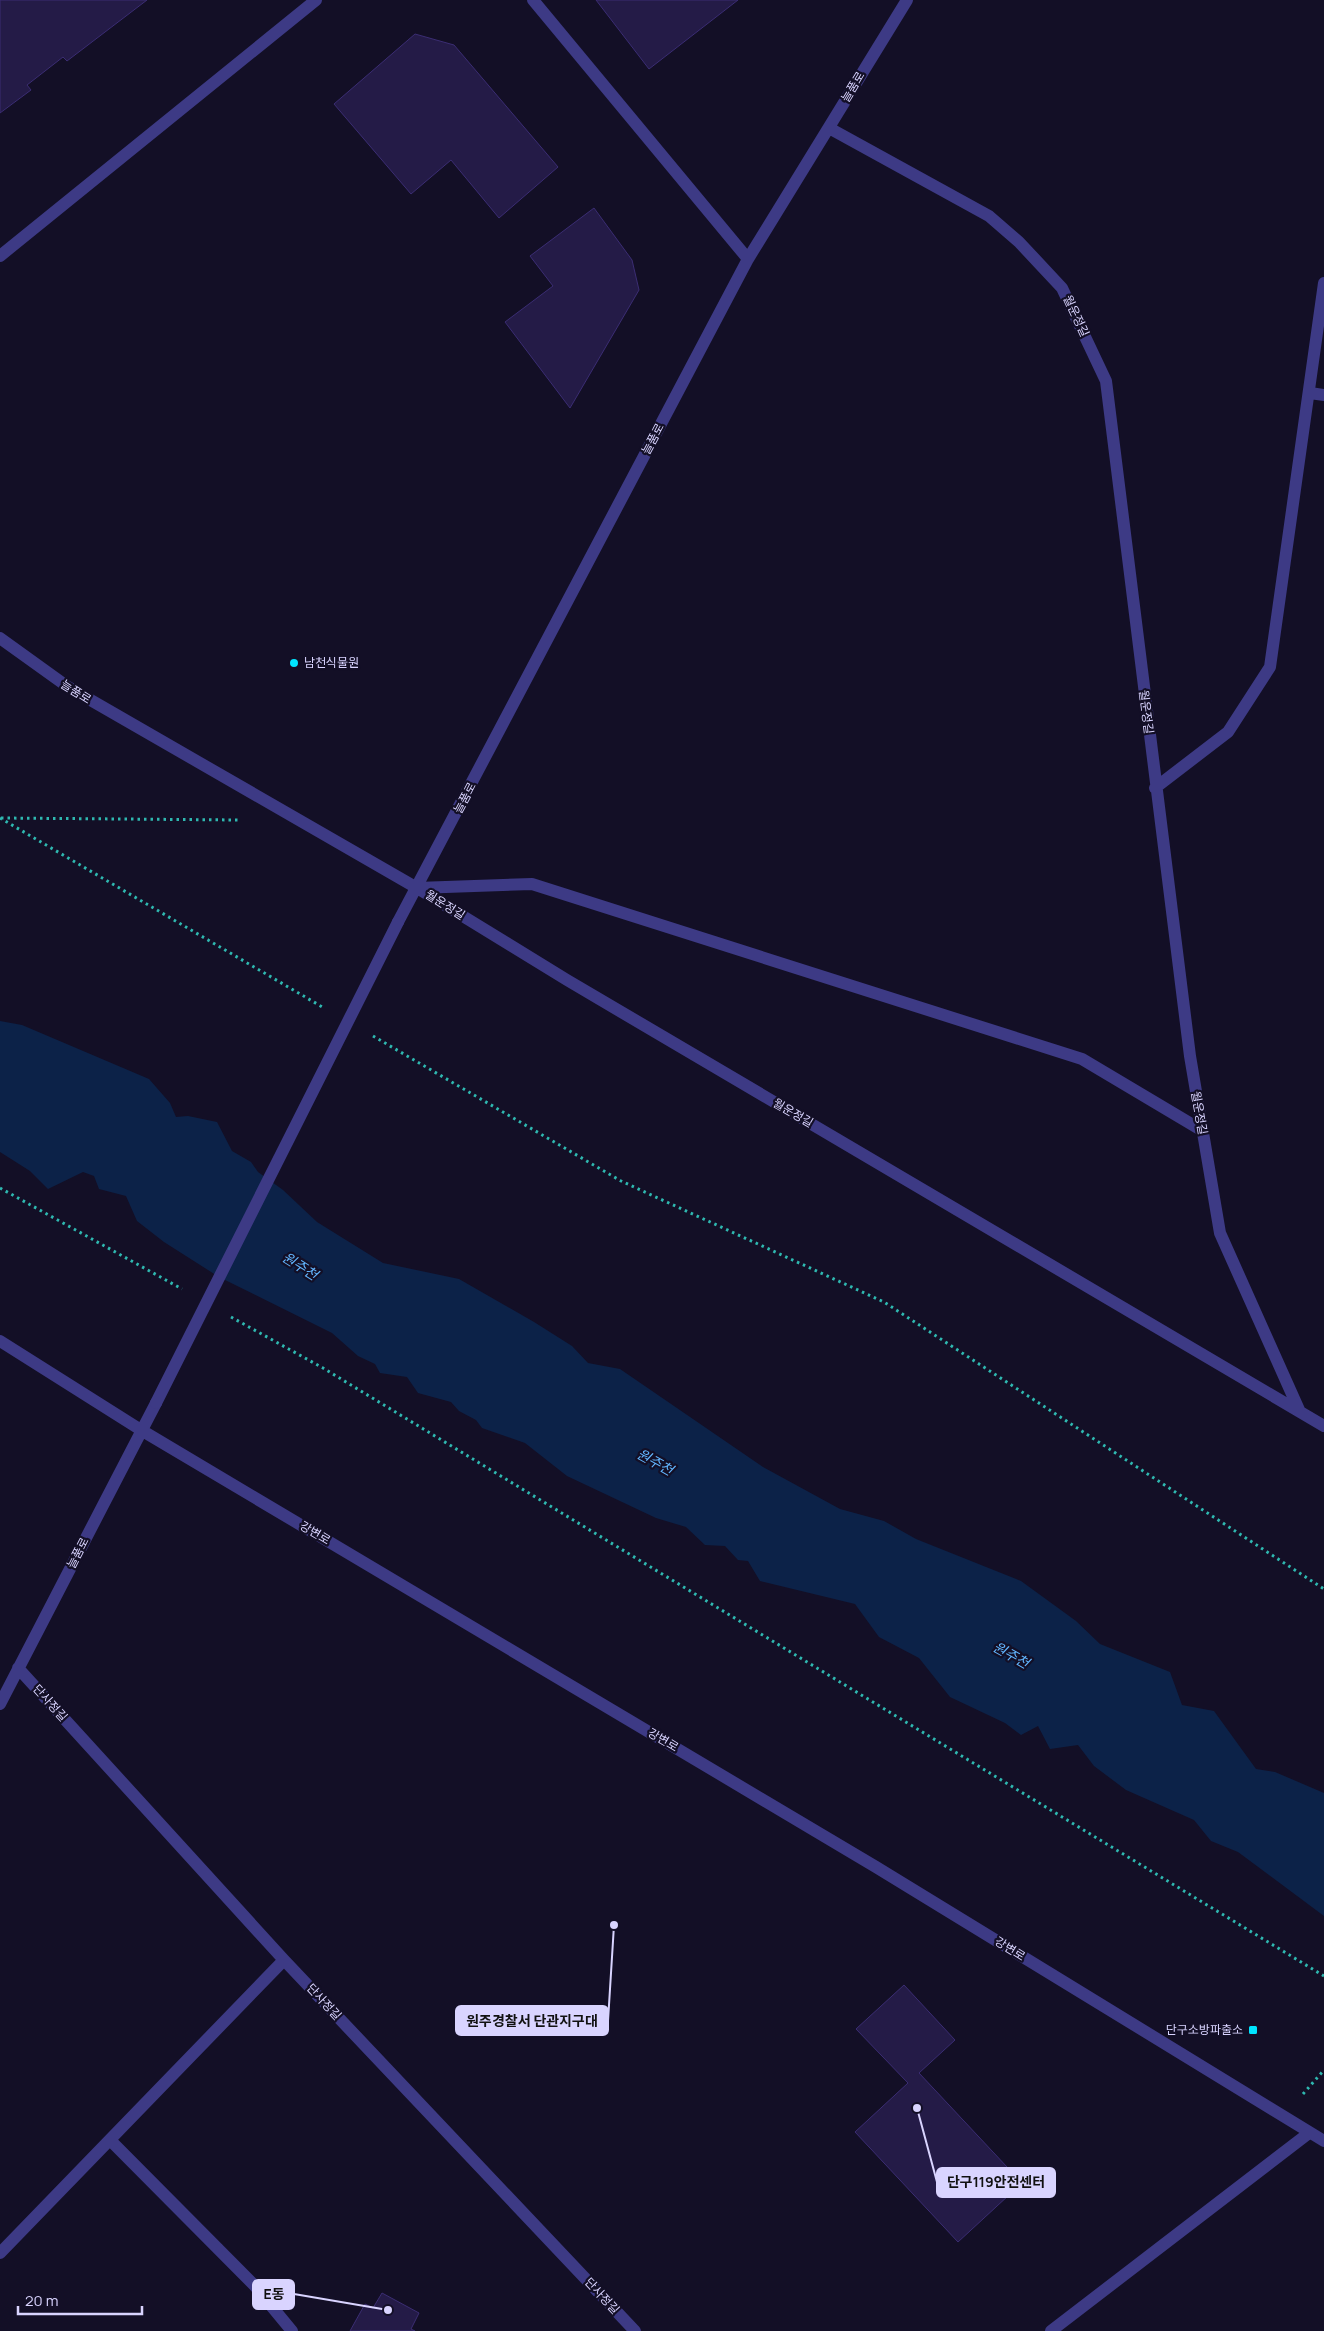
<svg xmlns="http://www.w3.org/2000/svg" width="1324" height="2331" font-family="Manrope,'Noto Sans KR',sans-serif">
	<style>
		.water { fill: #0c2248 }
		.building { fill: #241b47; stroke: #3b2d73 }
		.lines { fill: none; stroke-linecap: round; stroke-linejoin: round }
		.path { stroke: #2fb8b0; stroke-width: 3; stroke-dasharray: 2.5 4; stroke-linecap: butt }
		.minor { stroke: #3d3a85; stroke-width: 12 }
		.minor-bridge { stroke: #3d3a85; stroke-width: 12 }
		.poi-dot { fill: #00e5ff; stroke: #130f26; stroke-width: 2 }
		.labels { text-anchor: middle; stroke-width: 4.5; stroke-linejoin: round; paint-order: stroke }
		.street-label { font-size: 12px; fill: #d9d4ff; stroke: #130f26 }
		.poi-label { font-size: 12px; fill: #d9d4ff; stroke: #130f26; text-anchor: start }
		.water-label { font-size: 14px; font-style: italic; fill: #62b6ff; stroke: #130f26 }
		.leader { fill: none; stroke: #d9d4ff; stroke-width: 2 }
		.callout-dot { fill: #d9d4ff; stroke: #130f26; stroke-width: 2 }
		.callout { fill: #d9d4ff; stroke: #d9d4ff; stroke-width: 2 }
		.callout-label { font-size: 14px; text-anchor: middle; font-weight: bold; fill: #111 }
	</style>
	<rect width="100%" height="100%" fill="#130f26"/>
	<path class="water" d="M 0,1021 L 22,1025 L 149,1079 L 170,1103 L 176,1117 L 188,1116 L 217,1122 L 232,1151 L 251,1162 L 258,1172 L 283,1190 L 317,1222 L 383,1263 L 459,1279 L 534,1322 L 572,1346 L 588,1363 L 620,1369 L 763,1467 L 840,1509 L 884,1521 L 916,1539 L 1021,1581 L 1076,1621 L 1100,1644 L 1170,1672 L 1182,1705 L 1214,1711 L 1256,1769 L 1275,1772 L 1324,1793 L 1324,1916 L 1238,1852 L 1211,1841 L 1194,1820 L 1126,1790 L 1094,1766 L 1078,1745 L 1050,1749 L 1038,1726 L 1021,1735 L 1005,1723 L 950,1697 L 919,1658 L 879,1637 L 855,1604 L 760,1581 L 748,1561 L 738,1560 L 725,1546 L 705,1545 L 686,1527 L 656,1518 L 567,1476 L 525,1443 L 482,1428 L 476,1420 L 459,1411 L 451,1402 L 418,1393 L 407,1377 L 380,1373 L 375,1364 L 358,1356 L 332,1333 L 219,1277 L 164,1242 L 137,1221 L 126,1196 L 99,1189 L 94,1176 L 83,1172 L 48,1189 L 30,1171 L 0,1152 Z"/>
	<path class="building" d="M 0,0 L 147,0 L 67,61 L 63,57 L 27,85 L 31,90 L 0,113 Z
		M 596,0 L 738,0 L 649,69 Z
		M 415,34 L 454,45 L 558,167 L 499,218 L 451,160 L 411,194 L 334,104 Z
		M 594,208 L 632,260 L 639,290 L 570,408 L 505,322 L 553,286 L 530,256 Z
		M 904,1985 L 955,2040 L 919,2073 L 1022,2183 L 958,2242 L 855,2132 L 908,2083 L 856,2029 Z
		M 382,2293 L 419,2313 L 411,2329 L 415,2331 L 350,2331 L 365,2304 L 373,2308 Z"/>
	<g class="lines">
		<path class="path" d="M 0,818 L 324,1008
			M 1,818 L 239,820
			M 373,1036 L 621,1181 L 884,1302 L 1324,1589
			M 0,1188 L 182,1289
			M 231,1317 L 323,1368 L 1324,1976
			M 1303,2094 L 1324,2070"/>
		<path class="minor" d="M 533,0 L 748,259
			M 829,128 L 989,216 L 1019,242 L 1062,288 L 1106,381 L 1190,1056 L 1220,1233 L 1300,1412
			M 0,256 L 316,0
			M 1310,393 L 1324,395
			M 0,638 L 68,687 L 417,888 L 567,980 L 1324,1426
			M 1155,788 L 1228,732 L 1270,667 L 1324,283
			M 417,888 L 532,884 L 1082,1059 L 1203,1131
			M 398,922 L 748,259 L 907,0
			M 0,1341 L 141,1430 L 876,1867 L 1324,2141
			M 18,1668 L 284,1960 L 635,2331
			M 0,1704 L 156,1403
			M 110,2140 L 254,2285 L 292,2331
			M 0,2253 L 284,1960
			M 1051,2331 L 1309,2133"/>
		<path class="minor-bridge" d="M 156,1403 L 398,922"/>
	</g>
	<g class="poi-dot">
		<circle cx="294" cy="663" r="5"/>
		<rect x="1248" y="2025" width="10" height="10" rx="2.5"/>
	</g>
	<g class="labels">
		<g class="street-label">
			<text transform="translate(853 87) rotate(-59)" y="4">늘품로</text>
			<text transform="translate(1076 316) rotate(65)" y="4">월운정길</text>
			<text transform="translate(653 439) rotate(-62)" y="4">늘품로</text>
			<text transform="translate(76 692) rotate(32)" y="4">늘품로</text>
			<text transform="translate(1146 712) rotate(83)" y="4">월운정길</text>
			<text transform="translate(465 798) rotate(-62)" y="4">늘품로</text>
			<text transform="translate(445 905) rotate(32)" y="4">월운정길</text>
			<text transform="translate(793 1113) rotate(30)" y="4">월운정길</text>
			<text transform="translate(1199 1113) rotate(80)" y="4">월운정길</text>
			<text transform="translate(315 1533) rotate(31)" y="4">강변로</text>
			<text transform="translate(78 1553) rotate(-63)" y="4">늘품로</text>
			<text transform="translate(50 1703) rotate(48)" y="4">단사정길</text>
			<text transform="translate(663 1740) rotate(31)" y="4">강변로</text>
			<text transform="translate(1010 1949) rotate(32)" y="4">강변로</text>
			<text transform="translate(324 2002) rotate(47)" y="4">단사정길</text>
			<text transform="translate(602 2296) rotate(47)" y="4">단사정길</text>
		</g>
		<g class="poi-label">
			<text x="304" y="667">남천식물원</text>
			<text x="1243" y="2034" text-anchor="end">단구소방파출소</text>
		</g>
		<g class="water-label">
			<text transform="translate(300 1266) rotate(32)" y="5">원주천</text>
			<text transform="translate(655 1462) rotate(29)" y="5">원주천</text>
			<text transform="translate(1011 1655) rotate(29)" y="5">원주천</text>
		</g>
	</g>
	<path class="leader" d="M614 1925L608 2021M917 2108L937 2182M388 2310L294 2294"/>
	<g class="callout-dot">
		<circle cx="614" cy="1925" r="5"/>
		<circle cx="917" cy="2108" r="5"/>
		<circle cx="388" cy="2310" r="5"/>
	</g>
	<g class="callout">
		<rect x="456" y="2006" width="152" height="29" rx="5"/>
		<rect x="937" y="2168" width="118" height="29" rx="5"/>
		<rect x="253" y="2280" width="41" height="29" rx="5"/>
	</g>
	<g class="callout-label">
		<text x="532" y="2026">원주경찰서 단관지구대</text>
		<text x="996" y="2187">단구119안전센터</text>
		<text x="274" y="2299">E동</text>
	</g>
	<path d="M18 2306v8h124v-8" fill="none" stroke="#d9d4ff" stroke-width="2.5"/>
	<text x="25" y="2306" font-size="15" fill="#d9d4ff" stroke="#130f26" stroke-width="4" paint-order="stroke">20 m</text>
</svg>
